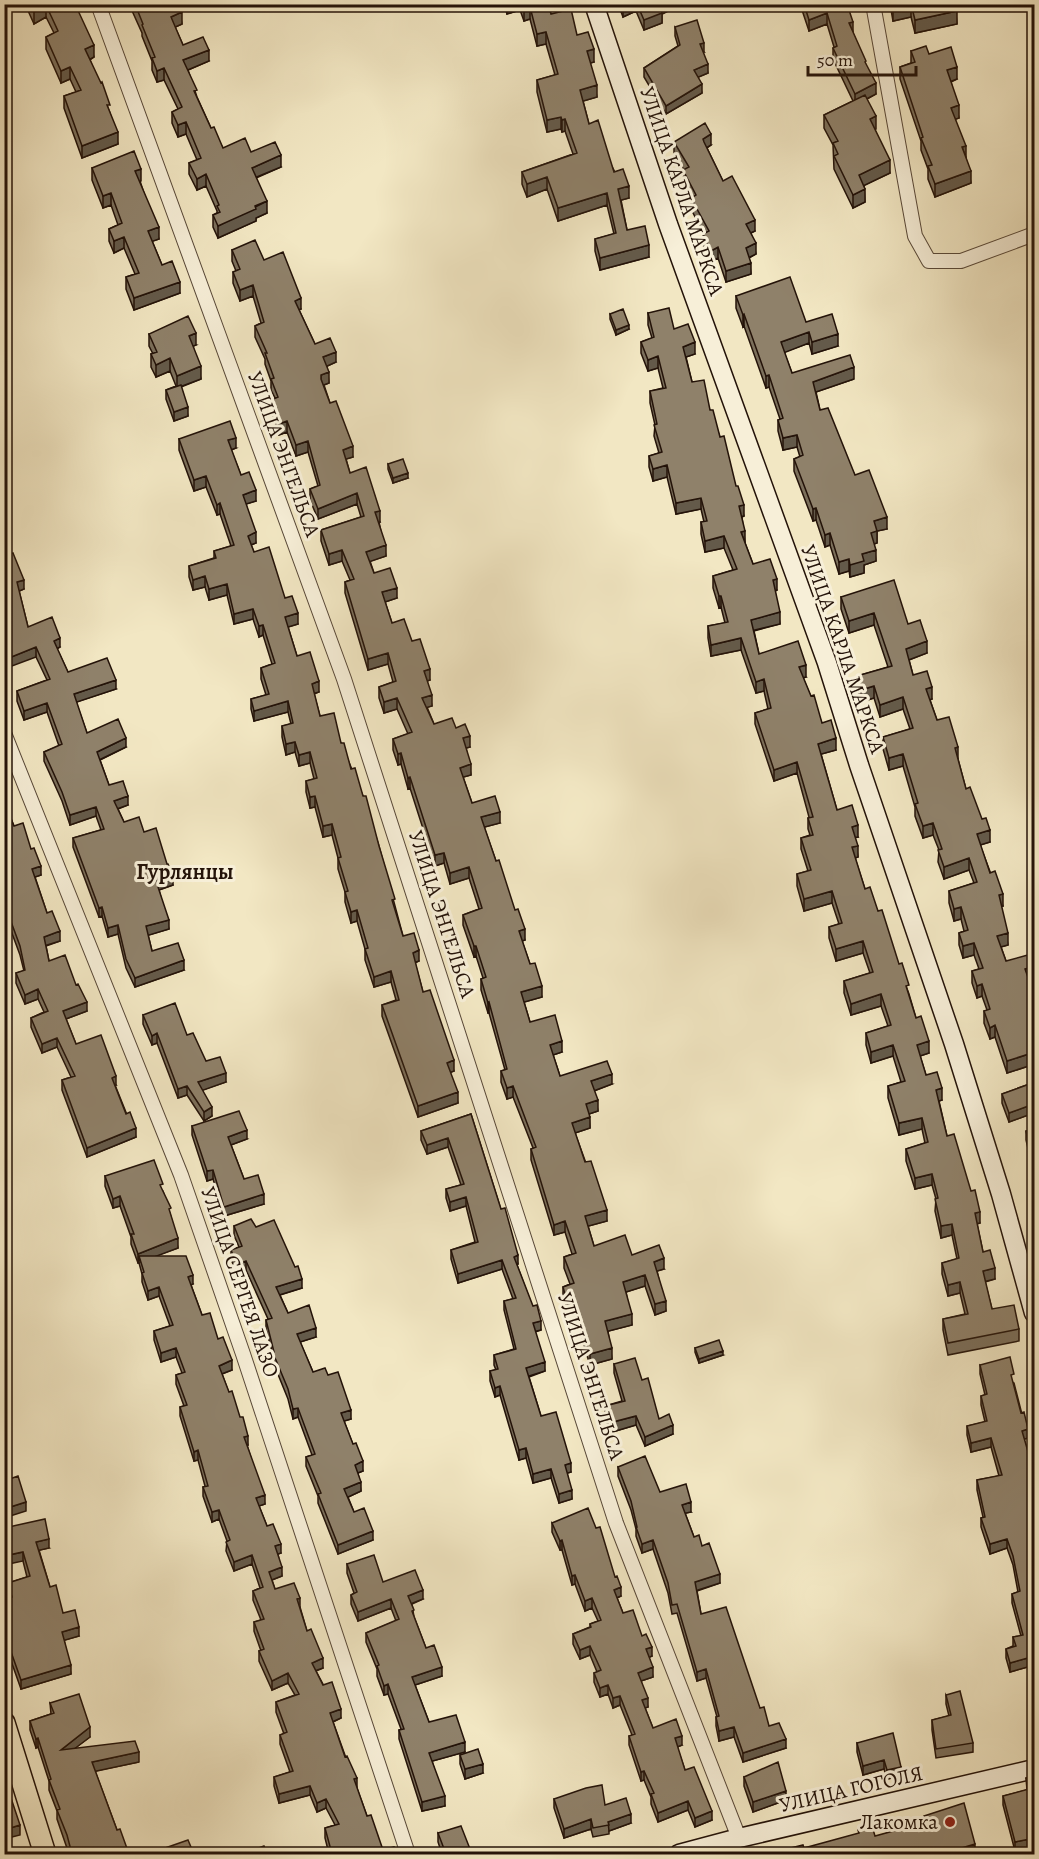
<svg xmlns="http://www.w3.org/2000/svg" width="1039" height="1859" font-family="Alegreya,serif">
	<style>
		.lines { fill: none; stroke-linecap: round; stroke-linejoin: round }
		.street-casing { stroke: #584838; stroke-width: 16 }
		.secondary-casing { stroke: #241309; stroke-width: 21 }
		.primary-casing { stroke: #241309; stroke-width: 24 }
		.street { stroke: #f7efd8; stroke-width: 14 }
		.secondary { stroke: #f7efd8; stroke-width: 18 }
		.primary { stroke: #f2e7c3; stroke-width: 21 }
		.wall { fill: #7b6f5b; stroke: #241309; stroke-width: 1.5 }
		.shaded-wall { fill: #645a4a; stroke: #241309; stroke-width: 1.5 }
		.building { fill: #8f816a; stroke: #241309; stroke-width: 1.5 }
		.poi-dot { fill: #8f2418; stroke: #f7efd8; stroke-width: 2 }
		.labels { text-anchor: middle; stroke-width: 6; stroke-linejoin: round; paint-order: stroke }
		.street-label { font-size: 21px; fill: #241309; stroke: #f7efd8 }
		.poi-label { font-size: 21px; fill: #241309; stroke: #f7efd8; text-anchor: end }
		.neighbourhood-label { font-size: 22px; font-weight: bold; fill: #241309; stroke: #f7efd8 }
	</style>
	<rect width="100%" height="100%" fill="#f2e7c3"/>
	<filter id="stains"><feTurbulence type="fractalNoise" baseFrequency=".00333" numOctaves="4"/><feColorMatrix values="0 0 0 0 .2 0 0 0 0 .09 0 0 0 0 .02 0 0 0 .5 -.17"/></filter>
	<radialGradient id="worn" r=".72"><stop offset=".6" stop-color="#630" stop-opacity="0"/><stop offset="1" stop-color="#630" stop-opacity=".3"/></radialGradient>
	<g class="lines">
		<defs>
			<path id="street" d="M 98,4 L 344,679 L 616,1523 L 739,1838
				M 873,4 L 915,236 L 929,261 L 961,261 L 1034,234
				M 4,7 L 8,4
				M 4,733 L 181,1175 L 243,1354 L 408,1854"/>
			<path id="secondary" d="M 594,4 L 668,224 L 827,663 L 859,765 L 954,1044 L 1001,1194 L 1034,1313
				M 679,1854 L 739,1838 L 1034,1769"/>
			<path id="primary" d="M 4,1723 L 45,1854"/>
		</defs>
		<use href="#street" class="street-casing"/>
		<use href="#secondary" class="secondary-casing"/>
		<use href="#primary" class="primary-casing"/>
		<use href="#street" class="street"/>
		<use href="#secondary" class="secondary"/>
		<use href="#primary" class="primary"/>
	</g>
	<path class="wall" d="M 25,4 L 75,4 L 94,57 L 90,60 L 110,113 L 118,144 L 82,158 L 64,108 L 64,96 L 76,92 L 70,79 L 61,83 L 46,49 L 46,37 L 54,33 L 46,17 L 34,24 Z
		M 129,4 L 183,4 L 179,6 L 182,24 L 175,27 L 183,45 L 209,61 L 188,70 L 197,97 L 211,128 L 223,148 L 251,152 L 281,167 L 256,178 L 267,213 L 256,218 L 256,221 L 218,238 L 213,227 L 213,215 L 217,213 L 217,211 L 206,186 L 197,190 L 189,174 L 189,163 L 197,160 L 186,134 L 178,137 L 172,123 L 172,112 L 178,109 L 164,80 L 157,82 L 152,70 L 152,61 L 142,36 L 142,33 Z
		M 504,4 L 548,4 L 551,14 L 577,35 L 594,62 L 590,63 L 597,97 L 583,101 L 589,124 L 629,198 L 621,200 L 627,230 L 649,257 L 600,270 L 595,251 L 595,239 L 614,234 L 607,205 L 558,221 L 547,189 L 527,197 L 522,184 L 522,172 L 573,154 L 565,131 L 562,132 L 561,129 L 547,132 L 537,92 L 537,80 L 555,75 L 546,44 L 537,46 L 530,19 L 524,21 L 520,10 L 507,14 Z
		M 618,4 L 674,4 L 674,8 L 662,14 L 662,23 L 644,30 L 636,11 L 623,17 Z
		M 800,4 L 851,4 L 848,6 L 853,33 L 866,65 L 876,94 L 867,99 L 875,130 L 890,173 L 864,185 L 865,202 L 853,208 L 834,169 L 833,145 L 824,128 L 824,115 L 853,101 L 833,59 L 833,48 L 834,47 L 827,24 L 809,31 Z
		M 890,4 L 955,4 L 957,24 L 915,33 L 911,17 L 893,21 Z
		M 675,27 L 704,52 L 703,52 L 708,73 L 698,77 L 702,93 L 666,114 L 644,77 L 644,68 L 678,46 L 675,36 Z
		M 911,51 L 929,54 L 957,79 L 951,82 L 959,118 L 955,119 L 966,158 L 971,183 L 935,197 L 928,179 L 928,169 L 921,150 L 921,141 L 900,79 L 900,67 L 911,63 Z
		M 674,142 L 711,145 L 707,148 L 723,181 L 755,231 L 751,233 L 756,254 L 749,258 L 751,274 L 726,282 L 718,258 L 711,262 L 703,245 L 703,234 L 704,234 L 691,209 L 691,198 L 683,181 L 684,170 L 674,153 Z
		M 92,168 L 141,181 L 140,181 L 159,239 L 152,241 L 162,265 L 180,293 L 134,310 L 126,289 L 126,277 L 135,274 L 124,248 L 114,253 L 109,241 L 109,229 L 118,225 L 111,205 L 103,208 L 92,180 Z
		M 232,250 L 264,260 L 301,309 L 299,310 L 315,344 L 336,362 L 327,366 L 329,383 L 324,385 L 330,403 L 353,457 L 346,459 L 350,473 L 380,522 L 379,522 L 386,556 L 370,561 L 374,573 L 397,598 L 385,602 L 392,623 L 412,641 L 430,680 L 427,681 L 432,706 L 427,707 L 434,724 L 456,728 L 470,747 L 466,748 L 471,775 L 463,777 L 472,803 L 500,823 L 484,827 L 496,861 L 525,940 L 522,941 L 530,964 L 542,997 L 524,1002 L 530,1022 L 562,1052 L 553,1055 L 560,1076 L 612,1084 L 594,1091 L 598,1111 L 589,1114 L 590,1128 L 575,1133 L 607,1221 L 588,1226 L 594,1246 L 632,1255 L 664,1269 L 657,1271 L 666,1311 L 655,1315 L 645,1286 L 626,1292 L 632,1325 L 608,1331 L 612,1359 L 590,1365 L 574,1314 L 568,1316 L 563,1298 L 563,1287 L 570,1284 L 564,1268 L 564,1257 L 572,1254 L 565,1232 L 554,1235 L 531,1160 L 531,1149 L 533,1148 L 513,1097 L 507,1099 L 501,1082 L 501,1071 L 505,1070 L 489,1013 L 488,1013 L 481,990 L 481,979 L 483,978 L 476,956 L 474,957 L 463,925 L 463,915 L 479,909 L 469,878 L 450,884 L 444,863 L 435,866 L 410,788 L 408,789 L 401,764 L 398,765 L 393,750 L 393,739 L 408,734 L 397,709 L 384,713 L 379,698 L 379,687 L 393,682 L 388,664 L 368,670 L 345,593 L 345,582 L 350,580 L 342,561 L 329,565 L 321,541 L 321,530 L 361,517 L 357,504 L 318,519 L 310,500 L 310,489 L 318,486 L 308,452 L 296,456 L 287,432 L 279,435 L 271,410 L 271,400 L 275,398 L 271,390 L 271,381 L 265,364 L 265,359 L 255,337 L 255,326 L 261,323 L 253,296 L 240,301 L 233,283 L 233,272 L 236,271 L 232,261 Z
		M 736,296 L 806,322 L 838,346 L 812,354 L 809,343 L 784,352 L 792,373 L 854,379 L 816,392 L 820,410 L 855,475 L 887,529 L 877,531 L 877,543 L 874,544 L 876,561 L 864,565 L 864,573 L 850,577 L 849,571 L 839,574 L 830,545 L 825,547 L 816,520 L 813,521 L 794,471 L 794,459 L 800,457 L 797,447 L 783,450 L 778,431 L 778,420 L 780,419 L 769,387 L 766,388 L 744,326 L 743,327 L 736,308 Z
		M 648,313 L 674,329 L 695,354 L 686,357 L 692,382 L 710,410 L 720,437 L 744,516 L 742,517 L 745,543 L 753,564 L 777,590 L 775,591 L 780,624 L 754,631 L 759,654 L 806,677 L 803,678 L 822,723 L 836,750 L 821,754 L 837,810 L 858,837 L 855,837 L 858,857 L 855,858 L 865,889 L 878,911 L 909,994 L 916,1018 L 929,1053 L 920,1056 L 926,1075 L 942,1100 L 939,1101 L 947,1136 L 980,1223 L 977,1224 L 983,1252 L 995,1279 L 985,1282 L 992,1309 L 1019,1329 L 1019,1341 L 948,1355 L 943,1330 L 943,1319 L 965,1314 L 960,1293 L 948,1296 L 942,1274 L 942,1263 L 957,1259 L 952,1235 L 941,1238 L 935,1211 L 936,1199 L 932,1185 L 915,1189 L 906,1161 L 906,1149 L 925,1143 L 922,1129 L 899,1135 L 888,1098 L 888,1086 L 901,1082 L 893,1056 L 871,1063 L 866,1045 L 866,1033 L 888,1026 L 881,1006 L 851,1015 L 844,993 L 844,981 L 870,973 L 863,953 L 836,961 L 829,938 L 829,927 L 839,924 L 832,903 L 804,911 L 797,886 L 797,874 L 808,871 L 801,849 L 801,838 L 810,835 L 808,829 L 808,818 L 809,817 L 797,773 L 774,781 L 755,724 L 755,713 L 768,709 L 764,691 L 756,693 L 741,650 L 711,656 L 708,638 L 708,626 L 725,623 L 721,607 L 719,608 L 713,588 L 713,576 L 733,570 L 724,548 L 705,552 L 701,534 L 701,522 L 704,522 L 701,509 L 676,514 L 667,477 L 653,481 L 649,467 L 649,456 L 659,453 L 654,436 L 655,425 L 650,403 L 650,391 L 663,388 L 658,368 L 648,371 L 641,353 L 641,342 L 652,338 L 648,325 Z
		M 610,314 L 629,329 L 616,335 L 610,319 Z
		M 149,334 L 196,345 L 193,346 L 201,379 L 181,387 L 188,416 L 174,421 L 166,399 L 166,390 L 176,386 L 170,371 L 156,377 L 151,367 L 151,354 L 153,354 L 149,346 Z
		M 179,439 L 236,448 L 231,450 L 241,475 L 256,501 L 246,504 L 256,543 L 251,545 L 254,552 L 285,598 L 298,624 L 288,627 L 297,656 L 319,692 L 314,694 L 320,716 L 341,743 L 363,796 L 379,846 L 403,936 L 419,961 L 415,963 L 423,992 L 454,1071 L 450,1072 L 458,1103 L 418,1117 L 382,1016 L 382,1005 L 396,1000 L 391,982 L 374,987 L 365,960 L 365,949 L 357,921 L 351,923 L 345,902 L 345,892 L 338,869 L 338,858 L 332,835 L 323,837 L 315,807 L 310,808 L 306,792 L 306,781 L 314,779 L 310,763 L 299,766 L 295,752 L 286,755 L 282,737 L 282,726 L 291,724 L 288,712 L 254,721 L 251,709 L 251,699 L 266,695 L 261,679 L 261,668 L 272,664 L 263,635 L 259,637 L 253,619 L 234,624 L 227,595 L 209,600 L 205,587 L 193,590 L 189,577 L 189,566 L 214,558 L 214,551 L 231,546 L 220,514 L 217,515 L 206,487 L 194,491 L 179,450 Z
		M 388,464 L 408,478 L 393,483 L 388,469 Z
		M 4,556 L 24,589 L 19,591 L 28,627 L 60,647 L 57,649 L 68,672 L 116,689 L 76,702 L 87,733 L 126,747 L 100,760 L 109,785 L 128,805 L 118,809 L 124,822 L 144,832 L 173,885 L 159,890 L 169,929 L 148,935 L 152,951 L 184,970 L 135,987 L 126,968 L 118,934 L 108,937 L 102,916 L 99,917 L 73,847 L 73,838 L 101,830 L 96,816 L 70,825 L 62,801 L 44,761 L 44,752 L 59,746 L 47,712 L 24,720 L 17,701 L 17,691 L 47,680 L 36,657 Z
		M 841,597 L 908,624 L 927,653 L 909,660 L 913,675 L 932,699 L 930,700 L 937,720 L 958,759 L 966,789 L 990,842 L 980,845 L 1003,906 L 1001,906 L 1008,945 L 1001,947 L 1006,961 L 1029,979 L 1035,997 L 1035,1064 L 1007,1073 L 995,1037 L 990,1039 L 984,1023 L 984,1011 L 987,1010 L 982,996 L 977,998 L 972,983 L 972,971 L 979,969 L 974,955 L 963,958 L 959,945 L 959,933 L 964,931 L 961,919 L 954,921 L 949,903 L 949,891 L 974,883 L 969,870 L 944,879 L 938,862 L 939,850 L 933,835 L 923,838 L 915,816 L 915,807 L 903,766 L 889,770 L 883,749 L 883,737 L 910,729 L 903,709 L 880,717 L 874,698 L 861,702 L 857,688 L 857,676 L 888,667 L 874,625 L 849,633 L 841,609 Z
		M 4,803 L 14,826 L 31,849 L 41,875 L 35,877 L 47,913 L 60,941 L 46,946 L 49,961 L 76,985 L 87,1011 L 66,1019 L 76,1044 L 116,1085 L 115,1085 L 136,1137 L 87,1157 L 62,1090 L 62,1080 L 71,1077 L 57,1047 L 42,1053 L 31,1027 L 31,1018 L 44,1012 L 38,999 L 25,1004 L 16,983 L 16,973 L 24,971 L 20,955 L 10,928 L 4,930 Z
		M 143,1015 L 187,1035 L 206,1061 L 226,1082 L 202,1090 L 212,1116 L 204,1121 L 187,1095 L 178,1098 L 157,1043 L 152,1045 L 143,1024 Z
		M 1035,1082 L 1035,1125 L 1031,1114 L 1009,1122 L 1002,1103 L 1002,1094 Z
		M 471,1114 L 518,1264 L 517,1265 L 541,1330 L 535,1332 L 545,1371 L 529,1377 L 541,1416 L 571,1472 L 567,1473 L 572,1499 L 559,1503 L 551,1478 L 533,1483 L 526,1458 L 519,1460 L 500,1395 L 495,1397 L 490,1381 L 490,1371 L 496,1370 L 494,1365 L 494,1355 L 514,1349 L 504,1310 L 504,1301 L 513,1299 L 502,1269 L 458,1283 L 451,1259 L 451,1250 L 475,1242 L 466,1206 L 450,1211 L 446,1198 L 446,1189 L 461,1185 L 448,1147 L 427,1154 L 421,1140 L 421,1131 Z
		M 192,1126 L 247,1139 L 231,1145 L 244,1179 L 264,1204 L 224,1216 L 213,1179 L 207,1181 L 192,1135 Z
		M 1035,1129 L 1035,1156 L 1030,1157 L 1026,1140 L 1026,1131 Z
		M 1035,1174 L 1035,1188 L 1033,1184 L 1033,1175 Z
		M 105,1176 L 163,1191 L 171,1217 L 178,1248 L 155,1256 L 193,1284 L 191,1285 L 202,1315 L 218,1339 L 232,1370 L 222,1374 L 248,1445 L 247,1445 L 265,1504 L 259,1506 L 267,1526 L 281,1553 L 278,1554 L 282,1576 L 272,1580 L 275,1589 L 300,1607 L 307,1631 L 323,1668 L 316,1671 L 341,1718 L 333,1722 L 367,1816 L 383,1850 L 396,1854 L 329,1854 L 325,1838 L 325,1828 L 335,1825 L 326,1808 L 317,1812 L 310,1795 L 279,1803 L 274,1786 L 274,1777 L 290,1772 L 280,1744 L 280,1735 L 284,1734 L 276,1712 L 276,1702 L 295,1695 L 288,1683 L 272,1690 L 259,1661 L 259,1651 L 261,1651 L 254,1631 L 254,1622 L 261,1620 L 253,1600 L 253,1591 L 260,1588 L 252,1564 L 234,1571 L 226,1551 L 227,1541 L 219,1519 L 212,1522 L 203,1496 L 203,1487 L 205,1486 L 198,1460 L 194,1461 L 180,1416 L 180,1407 L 184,1406 L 176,1384 L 176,1375 L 182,1373 L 176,1357 L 161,1362 L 154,1340 L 154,1331 L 170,1326 L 159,1296 L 148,1300 L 142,1282 L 142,1274 L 139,1263 L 138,1263 L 131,1244 L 131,1237 L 120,1206 L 113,1208 L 105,1186 Z
		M 234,1226 L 256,1227 L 302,1288 L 280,1295 L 288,1313 L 316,1337 L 300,1342 L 313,1372 L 328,1375 L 351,1419 L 344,1421 L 363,1471 L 358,1473 L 361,1491 L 348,1497 L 354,1512 L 373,1540 L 338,1554 L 318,1503 L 318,1496 L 306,1466 L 306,1457 L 312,1455 L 298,1417 L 293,1419 L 288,1399 L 273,1362 L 273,1355 L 266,1329 L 266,1320 L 268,1319 L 246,1270 L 237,1274 L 231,1259 L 231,1250 L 239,1247 L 234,1235 Z
		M 695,1348 L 723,1355 L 699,1363 L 695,1352 Z
		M 614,1364 L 642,1380 L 659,1419 L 673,1434 L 645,1446 L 636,1425 L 609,1433 L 605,1415 L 605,1406 L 622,1401 L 614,1373 Z
		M 980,1365 L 1014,1383 L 1028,1438 L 1024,1439 L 1033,1469 L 1035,1468 L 1035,1497 L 1033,1498 L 1035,1665 L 1010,1672 L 1006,1658 L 1006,1649 L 1013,1646 L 1013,1637 L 1021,1636 L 1012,1603 L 1012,1594 L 1018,1592 L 1013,1565 L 1007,1548 L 990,1554 L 981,1527 L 981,1518 L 983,1517 L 977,1490 L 977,1480 L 999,1476 L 991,1447 L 971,1452 L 967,1435 L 967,1426 L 985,1422 L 981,1405 L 981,1396 L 985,1395 L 980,1374 Z
		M 618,1467 L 691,1512 L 685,1513 L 694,1537 L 702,1546 L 720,1583 L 697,1591 L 701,1614 L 760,1708 L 769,1726 L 786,1748 L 743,1762 L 734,1737 L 719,1741 L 716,1726 L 716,1717 L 717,1717 L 706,1678 L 697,1681 L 677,1613 L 672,1614 L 668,1593 L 653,1549 L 642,1553 L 636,1536 L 636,1529 L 631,1510 L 618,1476 Z
		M 552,1523 L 621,1596 L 617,1598 L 623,1613 L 642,1636 L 652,1656 L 649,1657 L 653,1677 L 641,1681 L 648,1707 L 645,1708 L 653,1728 L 682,1745 L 677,1747 L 685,1770 L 712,1820 L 695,1827 L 688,1810 L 658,1822 L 651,1804 L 651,1797 L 644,1780 L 641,1781 L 629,1745 L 629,1736 L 632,1735 L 620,1705 L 613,1708 L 608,1694 L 600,1697 L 594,1682 L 594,1673 L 597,1672 L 590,1655 L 580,1659 L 573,1644 L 573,1634 L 590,1627 L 590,1624 L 598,1621 L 592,1608 L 585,1611 L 575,1584 L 572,1585 L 562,1550 L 560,1550 L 552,1532 Z
		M 4,1528 L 49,1548 L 39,1550 L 50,1587 L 63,1613 L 79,1636 L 64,1640 L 71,1674 L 21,1689 L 4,1641 L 4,1599 L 10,1598 L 8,1592 L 8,1583 L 27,1577 L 23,1561 Z
		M 347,1564 L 383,1582 L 423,1599 L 412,1604 L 414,1617 L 426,1648 L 442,1676 L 415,1685 L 429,1722 L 465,1752 L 432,1761 L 445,1806 L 422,1811 L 399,1739 L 399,1730 L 401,1729 L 388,1694 L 384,1695 L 377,1676 L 377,1669 L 366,1642 L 366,1633 L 396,1621 L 391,1608 L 358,1621 L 351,1604 L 351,1595 L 354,1593 L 347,1573 Z
		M 946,1695 L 973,1743 L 973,1752 L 936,1758 L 932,1730 L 932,1720 L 949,1716 L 946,1704 Z
		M 50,1703 L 90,1737 L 75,1748 L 139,1762 L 95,1771 L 117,1830 L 129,1854 L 69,1854 L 57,1819 L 57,1811 L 49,1790 L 49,1781 L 38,1747 L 36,1748 L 30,1730 L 30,1721 L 51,1714 Z
		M 857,1743 L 901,1767 L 901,1776 L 887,1779 L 884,1769 L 863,1775 L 857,1752 Z
		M 460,1755 L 483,1773 L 465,1779 L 460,1764 Z
		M 1035,1776 L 1015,1851 L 1003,1805 L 1003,1796 L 1027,1790 L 1026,1778 Z
		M 744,1777 L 786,1800 L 753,1812 L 744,1786 Z
		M 554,1799 L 605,1805 L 631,1823 L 609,1831 L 609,1834 L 593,1837 L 591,1829 L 564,1838 L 554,1808 Z
		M 438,1833 L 470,1854 L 442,1854 L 438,1842 Z"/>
	<path class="shaded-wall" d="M 507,4 L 520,4 L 520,10 L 507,14 Z
		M 629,4 L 636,4 L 636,11 L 623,17 L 623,7 Z
		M 660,4 L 674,4 L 674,8 L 662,14 L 662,23 L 644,30 L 644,20 Z
		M 911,4 L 911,17 L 893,21 L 893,8 Z
		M 46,5 L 46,17 L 34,24 L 34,12 Z
		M 530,7 L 530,19 L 524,21 L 524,9 Z
		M 957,11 L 957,24 L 915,33 L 915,20 Z
		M 182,12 L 182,24 L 171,29 L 171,17 Z
		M 827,13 L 827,24 L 809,31 L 809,20 Z
		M 853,22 L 853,33 L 849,23 Z
		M 546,32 L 546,44 L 537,46 L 537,34 Z
		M 704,43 L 704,52 L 700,53 L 700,44 Z
		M 94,45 L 94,57 L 85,62 L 85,49 Z
		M 594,49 L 594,62 L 587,64 L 587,51 Z
		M 209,50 L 209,61 L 183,72 L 183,60 Z
		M 708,64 L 708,73 L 694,79 L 694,70 Z
		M 70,67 L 70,79 L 61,83 L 61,71 Z
		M 957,67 L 957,79 L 947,83 L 947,70 Z
		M 164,68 L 164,80 L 157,82 L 157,71 Z
		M 876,83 L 876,94 L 855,105 L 855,94 Z
		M 702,84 L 702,93 L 666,114 L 666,106 Z
		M 597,85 L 597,97 L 580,102 L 580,90 Z
		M 959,105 L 959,118 L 951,121 L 951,108 Z
		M 876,116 L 876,129 L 870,132 L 870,119 Z
		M 561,117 L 561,129 L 547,132 L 547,120 Z
		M 565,119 L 565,131 L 562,132 L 562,120 Z
		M 186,122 L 186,134 L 178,137 L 178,125 Z
		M 118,132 L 118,144 L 82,158 L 82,146 Z
		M 711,134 L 711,145 L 703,150 L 703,139 Z
		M 966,146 L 966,158 L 962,147 Z
		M 281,155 L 281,167 L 252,179 L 252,168 Z
		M 890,160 L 890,173 L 859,188 L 859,175 Z
		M 141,169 L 141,181 L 135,183 L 135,171 Z
		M 971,171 L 971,183 L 935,197 L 935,184 Z
		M 206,174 L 206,186 L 197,190 L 197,179 Z
		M 547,177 L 547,189 L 527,197 L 527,184 Z
		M 629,186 L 629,198 L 618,201 L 618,189 Z
		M 865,189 L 865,202 L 853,208 L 853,195 Z
		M 111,193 L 111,205 L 103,208 L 103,196 Z
		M 607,193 L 607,205 L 558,221 L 558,208 Z
		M 267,201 L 267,213 L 256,218 L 256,221 L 218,238 L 218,226 Z
		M 755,220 L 755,231 L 746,235 L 746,224 Z
		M 159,227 L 159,239 L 148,243 L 148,231 Z
		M 124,237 L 124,248 L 114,253 L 114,241 Z
		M 756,243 L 756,254 L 746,259 L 746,248 Z
		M 649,245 L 649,257 L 600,270 L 600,258 Z
		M 718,247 L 718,258 L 711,262 L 711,251 Z
		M 751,263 L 751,274 L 726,282 L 726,271 Z
		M 180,282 L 180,293 L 134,310 L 134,298 Z
		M 253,285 L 253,296 L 240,301 L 240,290 Z
		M 301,298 L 301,309 L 295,311 L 295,301 Z
		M 744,314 L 744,326 L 743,327 L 743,315 Z
		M 629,325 L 629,329 L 616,335 L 616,330 Z
		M 809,332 L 809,343 L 781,354 L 781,342 Z
		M 196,333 L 196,345 L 189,348 L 189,336 Z
		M 838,334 L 838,346 L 812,354 L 812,342 Z
		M 695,342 L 695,354 L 683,358 L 683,347 Z
		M 336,352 L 336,362 L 323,368 L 323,357 Z
		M 658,356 L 658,368 L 648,371 L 648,360 Z
		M 170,358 L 170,371 L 156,377 L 156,365 Z
		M 201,366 L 201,379 L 177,388 L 177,376 Z
		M 854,367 L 854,379 L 813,393 L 813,382 Z
		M 329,372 L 329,383 L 321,386 L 321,375 Z
		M 769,375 L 769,387 L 766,388 L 766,376 Z
		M 188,407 L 188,416 L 174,421 L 174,412 Z
		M 287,421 L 287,432 L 279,435 L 279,424 Z
		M 797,435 L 797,447 L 783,450 L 783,438 Z
		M 236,438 L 236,448 L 228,451 L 228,440 Z
		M 308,441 L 308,452 L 296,456 L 296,445 Z
		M 353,446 L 353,457 L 343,460 L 343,450 Z
		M 667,465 L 667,477 L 653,481 L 653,469 Z
		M 408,473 L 408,478 L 393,483 L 393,478 Z
		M 206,476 L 206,487 L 194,491 L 194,480 Z
		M 256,490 L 256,501 L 243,505 L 243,495 Z
		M 357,493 L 357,504 L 318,519 L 318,509 Z
		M 701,498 L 701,509 L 676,514 L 676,503 Z
		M 220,503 L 220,514 L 217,515 L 217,505 Z
		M 744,505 L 744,516 L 739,517 L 739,506 Z
		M 816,508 L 816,520 L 813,521 L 813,509 Z
		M 380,511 L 380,522 L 375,523 L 375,512 Z
		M 887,517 L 887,529 L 877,531 L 877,543 L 871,545 L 871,533 L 874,521 Z
		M 745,531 L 745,543 L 741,532 Z
		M 256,532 L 256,543 L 248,546 L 248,536 Z
		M 830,533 L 830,545 L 825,547 L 825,535 Z
		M 724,536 L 724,548 L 705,552 L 705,541 Z
		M 386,545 L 386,556 L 366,563 L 366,552 Z
		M 342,550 L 342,561 L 329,565 L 329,554 Z
		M 876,550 L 876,561 L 864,565 L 864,573 L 850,577 L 850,565 L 862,554 Z
		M 849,559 L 849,571 L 839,574 L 839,562 Z
		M 205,576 L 205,587 L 193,590 L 193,580 Z
		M 777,579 L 777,590 L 773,592 L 773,580 Z
		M 24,580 L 24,589 L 17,592 L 17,582 Z
		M 227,584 L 227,595 L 209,600 L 209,589 Z
		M 397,588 L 397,598 L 382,603 L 382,592 Z
		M 719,596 L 721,596 L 721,607 L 719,608 Z
		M 253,609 L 253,619 L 234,624 L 234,614 Z
		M 780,612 L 780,624 L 751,631 L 751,620 Z
		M 298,613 L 298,624 L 285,628 L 285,617 Z
		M 874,613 L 874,625 L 849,633 L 849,621 Z
		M 263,625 L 263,635 L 259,637 L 259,626 Z
		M 60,638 L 60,647 L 54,650 L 54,641 Z
		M 741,638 L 741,650 L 711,656 L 711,645 Z
		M 927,641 L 927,653 L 906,661 L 906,649 Z
		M 36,647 L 36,657 L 4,669 L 4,660 Z
		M 388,653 L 388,664 L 368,670 L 368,659 Z
		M 806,665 L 806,677 L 799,679 L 799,667 Z
		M 430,669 L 430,680 L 424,682 L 424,671 Z
		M 764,679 L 764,691 L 756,693 L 756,682 Z
		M 116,680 L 116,689 L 74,703 L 74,694 Z
		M 319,681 L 319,692 L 312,694 L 312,684 Z
		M 874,686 L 874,698 L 861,702 L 861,690 Z
		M 932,687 L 932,699 L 926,701 L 926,689 Z
		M 432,695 L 432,706 L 422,709 L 422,698 Z
		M 903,697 L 903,709 L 880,717 L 880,705 Z
		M 397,698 L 397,709 L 384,713 L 384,702 Z
		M 288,701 L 288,712 L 254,721 L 254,711 Z
		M 47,703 L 47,712 L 24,720 L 24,711 Z
		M 470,736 L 470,747 L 463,749 L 463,738 Z
		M 126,738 L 126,747 L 97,761 L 97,752 Z
		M 836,738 L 836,750 L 818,755 L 818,744 Z
		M 295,742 L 295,752 L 286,755 L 286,744 Z
		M 958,747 L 958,759 L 955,760 L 955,748 Z
		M 310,752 L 310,763 L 299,766 L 299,755 Z
		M 401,753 L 401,764 L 398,765 L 398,754 Z
		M 903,754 L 903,766 L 889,770 L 889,758 Z
		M 797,762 L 797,773 L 774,781 L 774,770 Z
		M 471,764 L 471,775 L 460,778 L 460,768 Z
		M 410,777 L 410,788 L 408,789 L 408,778 Z
		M 128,796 L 128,805 L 114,810 L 114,801 Z
		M 315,796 L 315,807 L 310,808 L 310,797 Z
		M 96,807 L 96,816 L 70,825 L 70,815 Z
		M 500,812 L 500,823 L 481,828 L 481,817 Z
		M 933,823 L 933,835 L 923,838 L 923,826 Z
		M 332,824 L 332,835 L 323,837 L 323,826 Z
		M 858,825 L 858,837 L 852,838 L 852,827 Z
		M 990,830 L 990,842 L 977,846 L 977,834 Z
		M 858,846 L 858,857 L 852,859 L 852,847 Z
		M 444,853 L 444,863 L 435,866 L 435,855 Z
		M 969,858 L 969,870 L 944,879 L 944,867 Z
		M 41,866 L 41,875 L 32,878 L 32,869 Z
		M 469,867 L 469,878 L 450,884 L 450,873 Z
		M 173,875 L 173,885 L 156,891 L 156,881 Z
		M 832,891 L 832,903 L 804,911 L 804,899 Z
		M 1003,894 L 1003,906 L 999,907 L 999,895 Z
		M 102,907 L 102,916 L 99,917 L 99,908 Z
		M 961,907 L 961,919 L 954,921 L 954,909 Z
		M 357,910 L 357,921 L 351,923 L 351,912 Z
		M 10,919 L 10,928 L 4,930 L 4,921 Z
		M 169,920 L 169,929 L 146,936 L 146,926 Z
		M 118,925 L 118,934 L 108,937 L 108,928 Z
		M 525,929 L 525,940 L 519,942 L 519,931 Z
		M 60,931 L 60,941 L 44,946 L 44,937 Z
		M 1008,933 L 1008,945 L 997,948 L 997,936 Z
		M 863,941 L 863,953 L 836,961 L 836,949 Z
		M 974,943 L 974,955 L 963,958 L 963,946 Z
		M 474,946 L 476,946 L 476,956 L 474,957 Z
		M 419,950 L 419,961 L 413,963 L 413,953 Z
		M 184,960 L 184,970 L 135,987 L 135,978 Z
		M 1035,966 L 1035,978 L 1025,981 L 1025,969 Z
		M 391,971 L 391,982 L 374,987 L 374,977 Z
		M 982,984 L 982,996 L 977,998 L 977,986 Z
		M 542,986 L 542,997 L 521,1003 L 521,992 Z
		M 38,989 L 38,999 L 25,1004 L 25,995 Z
		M 881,994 L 881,1006 L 851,1015 L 851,1004 Z
		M 87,1002 L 87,1011 L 63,1020 L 63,1011 Z
		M 489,1002 L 489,1013 L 488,1013 L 488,1003 Z
		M 995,1025 L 995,1037 L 990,1039 L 990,1028 Z
		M 157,1033 L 157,1043 L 152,1045 L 152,1036 Z
		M 57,1038 L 57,1047 L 42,1053 L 42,1044 Z
		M 562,1041 L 562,1052 L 550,1056 L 550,1045 Z
		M 929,1041 L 929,1053 L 917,1057 L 917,1045 Z
		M 893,1045 L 893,1056 L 871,1063 L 871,1052 Z
		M 1035,1052 L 1035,1064 L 1007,1073 L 1007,1061 Z
		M 454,1060 L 454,1071 L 447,1074 L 447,1063 Z
		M 226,1073 L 226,1082 L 198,1092 L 198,1082 Z
		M 612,1074 L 612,1084 L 591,1092 L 591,1081 Z
		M 116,1076 L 116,1085 L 112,1087 L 112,1078 Z
		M 187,1086 L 187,1095 L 178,1098 L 178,1089 Z
		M 513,1086 L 513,1097 L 507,1099 L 507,1088 Z
		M 942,1088 L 942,1100 L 936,1102 L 936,1090 Z
		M 458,1092 L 458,1103 L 418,1117 L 418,1106 Z
		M 598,1100 L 598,1111 L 586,1115 L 586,1104 Z
		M 1031,1105 L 1031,1114 L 1009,1122 L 1009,1113 Z
		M 212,1107 L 212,1116 L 204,1121 L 204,1112 Z
		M 590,1117 L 590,1128 L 572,1134 L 572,1123 Z
		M 922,1118 L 922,1129 L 899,1135 L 899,1123 Z
		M 136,1128 L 136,1137 L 87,1157 L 87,1148 Z
		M 247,1130 L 247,1139 L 228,1146 L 228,1137 Z
		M 448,1138 L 448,1147 L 427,1154 L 427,1145 Z
		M 1035,1147 L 1035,1156 L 1030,1157 L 1030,1148 Z
		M 213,1170 L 213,1179 L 207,1181 L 207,1171 Z
		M 932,1174 L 932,1185 L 915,1189 L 915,1178 Z
		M 264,1194 L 264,1204 L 224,1216 L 224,1207 Z
		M 120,1196 L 120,1206 L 113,1208 L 113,1199 Z
		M 466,1197 L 466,1206 L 450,1211 L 450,1202 Z
		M 607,1210 L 607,1221 L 585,1227 L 585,1216 Z
		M 980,1212 L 980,1223 L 975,1224 L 975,1213 Z
		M 565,1221 L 565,1232 L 554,1235 L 554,1225 Z
		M 952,1224 L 952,1235 L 941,1238 L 941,1226 Z
		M 178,1238 L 178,1248 L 141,1262 L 139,1256 L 139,1263 L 138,1263 L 138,1254 Z
		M 518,1255 L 518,1264 L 514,1266 L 514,1257 Z
		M 664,1258 L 664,1269 L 654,1272 L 654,1262 Z
		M 502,1260 L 502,1269 L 458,1283 L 458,1274 Z
		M 246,1261 L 246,1270 L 237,1274 L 237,1265 Z
		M 995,1268 L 995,1279 L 983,1282 L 983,1271 Z
		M 193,1275 L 193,1284 L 188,1286 L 188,1277 Z
		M 645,1275 L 645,1286 L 623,1293 L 623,1282 Z
		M 302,1279 L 302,1288 L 276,1296 L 276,1287 Z
		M 960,1282 L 960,1293 L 948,1296 L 948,1285 Z
		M 159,1287 L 159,1296 L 148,1300 L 148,1291 Z
		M 666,1301 L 666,1311 L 655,1315 L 655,1304 Z
		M 574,1303 L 574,1314 L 568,1316 L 568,1305 Z
		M 632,1314 L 632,1325 L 605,1332 L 605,1321 Z
		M 541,1321 L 541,1330 L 533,1332 L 533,1323 Z
		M 316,1328 L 316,1337 L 297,1343 L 297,1334 Z
		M 176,1348 L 176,1357 L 161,1362 L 161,1353 Z
		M 612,1348 L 612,1359 L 590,1365 L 590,1354 Z
		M 723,1351 L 723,1355 L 699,1363 L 699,1359 Z
		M 232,1360 L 232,1370 L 219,1375 L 219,1366 Z
		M 545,1362 L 545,1371 L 526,1377 L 526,1368 Z
		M 500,1386 L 500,1395 L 495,1397 L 495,1388 Z
		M 11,1390 L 11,1399 L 4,1401 L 4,1392 Z
		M 298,1408 L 298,1417 L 293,1419 L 293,1409 Z
		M 351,1410 L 351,1419 L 341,1422 L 341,1413 Z
		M 636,1416 L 636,1425 L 609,1433 L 609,1423 Z
		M 673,1425 L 673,1434 L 645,1446 L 645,1437 Z
		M 1028,1429 L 1028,1438 L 1022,1440 L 1022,1431 Z
		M 248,1436 L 248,1445 L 244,1446 L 244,1437 Z
		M 991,1438 L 991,1447 L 971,1452 L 971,1443 Z
		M 526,1448 L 526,1458 L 519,1460 L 519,1450 Z
		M 198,1450 L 198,1460 L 194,1461 L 194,1452 Z
		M 363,1461 L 363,1471 L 355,1474 L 355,1465 Z
		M 571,1463 L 571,1472 L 565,1474 L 565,1465 Z
		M 551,1469 L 551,1478 L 533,1483 L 533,1474 Z
		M 361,1482 L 361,1491 L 344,1499 L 344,1489 Z
		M 1035,1488 L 1035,1497 L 1030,1498 L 1030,1489 Z
		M 572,1490 L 572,1499 L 559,1503 L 559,1494 Z
		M 265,1495 L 265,1504 L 256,1507 L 256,1498 Z
		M 26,1502 L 26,1511 L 4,1518 L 4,1509 Z
		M 691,1502 L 691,1512 L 682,1514 L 682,1505 Z
		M 219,1510 L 219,1519 L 212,1522 L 212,1512 Z
		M 373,1531 L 373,1540 L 338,1554 L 338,1545 Z
		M 49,1539 L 49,1548 L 36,1551 L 36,1542 Z
		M 1007,1539 L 1007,1548 L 990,1554 L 990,1544 Z
		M 562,1540 L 562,1550 L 560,1550 L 560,1541 Z
		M 653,1540 L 653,1549 L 642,1553 L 642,1544 Z
		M 281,1544 L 281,1553 L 275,1555 L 275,1546 Z
		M 23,1552 L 23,1561 L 4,1565 L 4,1556 Z
		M 252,1555 L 252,1564 L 234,1571 L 234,1562 Z
		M 282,1567 L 282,1576 L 269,1581 L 269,1572 Z
		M 720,1574 L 720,1583 L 695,1591 L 695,1582 Z
		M 575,1575 L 575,1584 L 572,1585 L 572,1576 Z
		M 621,1587 L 621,1596 L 614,1599 L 614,1590 Z
		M 423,1590 L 423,1599 L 408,1605 L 408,1596 Z
		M 300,1598 L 300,1607 L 297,1609 L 297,1599 Z
		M 592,1598 L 592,1608 L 585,1611 L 585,1601 Z
		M 391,1599 L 391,1608 L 358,1621 L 358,1612 Z
		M 79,1627 L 79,1636 L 62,1641 L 62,1632 Z
		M 590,1646 L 590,1655 L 580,1659 L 580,1650 Z
		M 652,1647 L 652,1656 L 646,1659 L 646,1649 Z
		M 1035,1656 L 1035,1665 L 1010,1672 L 1010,1663 Z
		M 323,1658 L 323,1668 L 312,1672 L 312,1663 Z
		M 71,1665 L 71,1674 L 21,1689 L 21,1680 Z
		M 442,1667 L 442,1676 L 412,1686 L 412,1677 Z
		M 653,1667 L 653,1677 L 638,1682 L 638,1673 Z
		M 706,1669 L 706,1678 L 697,1681 L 697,1672 Z
		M 288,1673 L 288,1683 L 272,1690 L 272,1681 Z
		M 388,1684 L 388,1694 L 384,1695 L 384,1686 Z
		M 608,1685 L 608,1694 L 600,1697 L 600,1688 Z
		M 620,1696 L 620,1705 L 613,1708 L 613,1698 Z
		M 648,1698 L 648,1707 L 642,1709 L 642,1700 Z
		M 341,1709 L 341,1718 L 330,1723 L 330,1713 Z
		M 90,1727 L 90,1737 L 61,1759 L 61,1750 Z
		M 734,1727 L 734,1737 L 719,1741 L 719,1731 Z
		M 682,1736 L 682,1745 L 675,1748 L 675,1738 Z
		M 38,1738 L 38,1747 L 36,1748 L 36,1739 Z
		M 786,1739 L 786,1748 L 743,1762 L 743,1753 Z
		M 465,1742 L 465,1752 L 429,1762 L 429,1753 Z
		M 139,1752 L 139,1762 L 92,1772 L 92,1762 Z
		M 884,1760 L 884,1769 L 863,1775 L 863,1766 Z
		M 483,1764 L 483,1773 L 465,1779 L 465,1769 Z
		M 901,1767 L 901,1776 L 887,1779 L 887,1770 Z
		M 644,1771 L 644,1780 L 641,1781 L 641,1772 Z
		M 357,1778 L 357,1787 L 354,1789 L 354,1779 Z
		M 310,1786 L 310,1795 L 279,1803 L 279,1794 Z
		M 786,1791 L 786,1800 L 753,1812 L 753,1802 Z
		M 445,1796 L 445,1806 L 422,1811 L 422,1802 Z
		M 326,1799 L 326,1808 L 317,1812 L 317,1803 Z
		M 688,1801 L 688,1810 L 658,1822 L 658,1813 Z
		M 712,1811 L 712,1820 L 695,1827 L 695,1818 Z
		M 631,1814 L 631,1823 L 609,1831 L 608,1822 Z
		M 591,1819 L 591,1829 L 564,1838 L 564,1829 Z
		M 20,1825 L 20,1835 L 4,1839 L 4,1830 Z
		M 1035,1838 L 1035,1847 L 1015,1851 L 1015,1842 Z
		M 975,1844 L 975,1854 L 948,1854 L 948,1852 Z
		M 470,1849 L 470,1854 L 453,1854 Z
		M 115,1850 L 115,1854 L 101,1854 Z"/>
	<path class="building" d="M 31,4 L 75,4 L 94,45 L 85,49 L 101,83 L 102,82 L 110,105 L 107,105 L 118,132 L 82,146 L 64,96 L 81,90 L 70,67 L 61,71 L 46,37 L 58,31 L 46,5 L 34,12 Z
		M 135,4 L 178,4 L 182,12 L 171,17 L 183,45 L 203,37 L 209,50 L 183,60 L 197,90 L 194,91 L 211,128 L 214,127 L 223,148 L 245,138 L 251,152 L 275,142 L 281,155 L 252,168 L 267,201 L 255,206 L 256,209 L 218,226 L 213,215 L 220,212 L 217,206 L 219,205 L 206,174 L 197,179 L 189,163 L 201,158 L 186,122 L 178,125 L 172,112 L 182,107 L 164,68 L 157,71 L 152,58 L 155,57 L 142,25 L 143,24 Z
		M 522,4 L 548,4 L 551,14 L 571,9 L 577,35 L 588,32 L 594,49 L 587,51 L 597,85 L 580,90 L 589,124 L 598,120 L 614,172 L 623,169 L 629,186 L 618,189 L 627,230 L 645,226 L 649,245 L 600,258 L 595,239 L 616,233 L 607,193 L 558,208 L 547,177 L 527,184 L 522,172 L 577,153 L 565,119 L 562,120 L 561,117 L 547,120 L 537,80 L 558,74 L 546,32 L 537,34 L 530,7 L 524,9 Z
		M 637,4 L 660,4 L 659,5 L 662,13 L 644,20 Z
		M 804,4 L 847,4 L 853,22 L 849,23 L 866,61 L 865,62 L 876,83 L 855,94 L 833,48 L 837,46 L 827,13 L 809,20 Z
		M 893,4 L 909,4 L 893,8 Z
		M 911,4 L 955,4 L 957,11 L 915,20 Z
		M 697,20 L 704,43 L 700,44 L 708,64 L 694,70 L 702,84 L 666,106 L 644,68 L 680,45 L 675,27 Z
		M 926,46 L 929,54 L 951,47 L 957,67 L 947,70 L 959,105 L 951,108 L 966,146 L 962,147 L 971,171 L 935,184 L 928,166 L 932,165 L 921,138 L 923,137 L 900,67 L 915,62 L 911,51 Z
		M 865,95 L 876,116 L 870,119 L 890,160 L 859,175 L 865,189 L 853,195 L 834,156 L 838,154 L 833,143 L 838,141 L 824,115 Z
		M 705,123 L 711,134 L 703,139 L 704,142 L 723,181 L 732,176 L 755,220 L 746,224 L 756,243 L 746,248 L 751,263 L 726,271 L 718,247 L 711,251 L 703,234 L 709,231 L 691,198 L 696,195 L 683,170 L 689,167 L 674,142 Z
		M 134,151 L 141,169 L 135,171 L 159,227 L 148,231 L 162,265 L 172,261 L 180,282 L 134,298 L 126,277 L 139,273 L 124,237 L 114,241 L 109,229 L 122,223 L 111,193 L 103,196 L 92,168 Z
		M 255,240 L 264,260 L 283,252 L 301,298 L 295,301 L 315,344 L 330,338 L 336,352 L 323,357 L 329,372 L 321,375 L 321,379 L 330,403 L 336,401 L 353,446 L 343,450 L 350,473 L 366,467 L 380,511 L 375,512 L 386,545 L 366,552 L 374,573 L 390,568 L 397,588 L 382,592 L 392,623 L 404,619 L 412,641 L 420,639 L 430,669 L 424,671 L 432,695 L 422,698 L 434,724 L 452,718 L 456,728 L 465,724 L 470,736 L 463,738 L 471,764 L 460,768 L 472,803 L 495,796 L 500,812 L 481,817 L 496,861 L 499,860 L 515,910 L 518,909 L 525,929 L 519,931 L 530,964 L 535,963 L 542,986 L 521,992 L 530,1022 L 555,1015 L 562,1041 L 550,1045 L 560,1076 L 607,1061 L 612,1074 L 591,1081 L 598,1100 L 586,1104 L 590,1117 L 572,1123 L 585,1162 L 591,1161 L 607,1210 L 585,1216 L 594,1246 L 625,1235 L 632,1255 L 659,1245 L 664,1258 L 654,1262 L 666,1301 L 655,1304 L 645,1275 L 623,1282 L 632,1314 L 605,1321 L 612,1348 L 590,1354 L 574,1303 L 568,1305 L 563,1287 L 574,1283 L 564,1257 L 576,1253 L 565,1221 L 554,1225 L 531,1149 L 536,1147 L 513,1086 L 507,1088 L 501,1071 L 507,1069 L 489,1002 L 488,1003 L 481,979 L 486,977 L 476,946 L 474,946 L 463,915 L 482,908 L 469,867 L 450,873 L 444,853 L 435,855 L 410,777 L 408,778 L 401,753 L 398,754 L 393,739 L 412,732 L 397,698 L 384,702 L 379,687 L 396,681 L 388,653 L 368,659 L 345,582 L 354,579 L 342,550 L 329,554 L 321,530 L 364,516 L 357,493 L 318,509 L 310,489 L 320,485 L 308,441 L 296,445 L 287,421 L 279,424 L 271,400 L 278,397 L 271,379 L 274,378 L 265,353 L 267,353 L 255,326 L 264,322 L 253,285 L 240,290 L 233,272 L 240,269 L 232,250 Z
		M 790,277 L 806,322 L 832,314 L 838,334 L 812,342 L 809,332 L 781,342 L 792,373 L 850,355 L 854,367 L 813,382 L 820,410 L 828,408 L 855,475 L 869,470 L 887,517 L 874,521 L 877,531 L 871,533 L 876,550 L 862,554 L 864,561 L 850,565 L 849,559 L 839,562 L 830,533 L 825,535 L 816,508 L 813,509 L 794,459 L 803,455 L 797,435 L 783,438 L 778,420 L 783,418 L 769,375 L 766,376 L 744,314 L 743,315 L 736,296 Z
		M 669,308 L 674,329 L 688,324 L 695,342 L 683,347 L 692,382 L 704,380 L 710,410 L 713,410 L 720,437 L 724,436 L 736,486 L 738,486 L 744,505 L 739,506 L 745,531 L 741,532 L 753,564 L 770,559 L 777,579 L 773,580 L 780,612 L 751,620 L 759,654 L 798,641 L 806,665 L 799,667 L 811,696 L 814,695 L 822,723 L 831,720 L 836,738 L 818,744 L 837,810 L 852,805 L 858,825 L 852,827 L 858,846 L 852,847 L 865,889 L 870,887 L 878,911 L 882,910 L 899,964 L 902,963 L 909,985 L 906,986 L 916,1018 L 921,1016 L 929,1041 L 917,1045 L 926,1075 L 937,1072 L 942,1088 L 936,1090 L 947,1136 L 954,1134 L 971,1191 L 975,1190 L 980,1212 L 975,1213 L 983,1252 L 990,1250 L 995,1268 L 983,1271 L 992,1309 L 1014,1305 L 1019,1329 L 948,1343 L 943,1319 L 968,1314 L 960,1282 L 948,1285 L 942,1263 L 959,1258 L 952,1224 L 941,1226 L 935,1199 L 938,1198 L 932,1174 L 915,1178 L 906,1149 L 928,1142 L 922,1118 L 899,1123 L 888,1086 L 905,1081 L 893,1045 L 871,1052 L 866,1033 L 891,1025 L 881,994 L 851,1004 L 844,981 L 873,972 L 863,941 L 836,949 L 829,927 L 842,923 L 832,891 L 804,899 L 797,874 L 811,870 L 801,838 L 813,835 L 808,818 L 813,817 L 797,762 L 774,770 L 755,713 L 771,708 L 764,679 L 756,682 L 741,638 L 711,645 L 708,626 L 728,622 L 721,596 L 719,596 L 713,576 L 737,569 L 724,536 L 705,541 L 701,522 L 707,521 L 701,498 L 676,503 L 667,465 L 653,469 L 649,456 L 662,452 L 654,425 L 657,424 L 650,391 L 666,388 L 658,356 L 648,360 L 641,342 L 654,337 L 648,313 Z
		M 623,309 L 629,325 L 616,330 L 610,314 Z
		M 188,316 L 196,333 L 189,336 L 201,366 L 177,376 L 170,358 L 156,365 L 151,354 L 157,352 L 149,334 Z
		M 181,385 L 188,407 L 174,412 L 166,390 Z
		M 230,421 L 236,438 L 228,440 L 241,475 L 249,472 L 256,490 L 243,495 L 256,532 L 248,536 L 254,552 L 269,547 L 285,598 L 292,596 L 298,613 L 285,617 L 297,656 L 310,652 L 319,681 L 312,684 L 320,716 L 334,713 L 341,743 L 344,743 L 351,769 L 355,768 L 363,796 L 366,796 L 379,846 L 395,899 L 392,900 L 403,936 L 414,933 L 419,950 L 413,953 L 423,992 L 430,990 L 454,1060 L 447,1063 L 458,1092 L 418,1106 L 382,1005 L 399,1000 L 391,971 L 374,977 L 365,949 L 368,948 L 357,910 L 351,912 L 345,892 L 348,891 L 338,858 L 341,857 L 332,824 L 323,826 L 315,796 L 310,797 L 306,781 L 317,778 L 310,752 L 299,755 L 295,742 L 286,744 L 282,726 L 293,723 L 288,701 L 254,711 L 251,699 L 269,694 L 261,668 L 275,663 L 263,625 L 259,626 L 253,609 L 234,614 L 227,584 L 209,589 L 205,576 L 193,580 L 189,566 L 216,558 L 214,551 L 234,545 L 220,503 L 217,505 L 206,476 L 194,480 L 179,439 Z
		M 403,459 L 408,473 L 393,478 L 388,464 Z
		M 13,553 L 24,580 L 17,582 L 28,627 L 52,617 L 60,638 L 54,641 L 68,672 L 107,658 L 116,680 L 74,694 L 87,733 L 118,719 L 126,738 L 97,752 L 109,785 L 123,781 L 128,796 L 114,801 L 124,822 L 139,817 L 144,832 L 156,828 L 167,864 L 168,864 L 173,875 L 156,881 L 169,920 L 146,926 L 152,951 L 178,943 L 184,960 L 135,978 L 126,959 L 118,925 L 108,928 L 102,907 L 99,908 L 73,838 L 104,829 L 96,807 L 70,815 L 62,792 L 44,752 L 62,744 L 47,703 L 24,711 L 17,691 L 50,679 L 36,647 L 4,660 L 4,556 Z
		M 894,580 L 908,624 L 920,620 L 927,641 L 906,649 L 913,675 L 927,671 L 932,687 L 926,689 L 937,720 L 949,717 L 958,747 L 955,748 L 966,789 L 970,787 L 982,819 L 986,818 L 990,830 L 977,834 L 990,873 L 995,871 L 1003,894 L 999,895 L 1008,933 L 997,936 L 1006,961 L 1035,953 L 1035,966 L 1025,969 L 1035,997 L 1035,1052 L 1007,1061 L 995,1025 L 990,1028 L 984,1011 L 990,1009 L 982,984 L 977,986 L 972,971 L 983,968 L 974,943 L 963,946 L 959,933 L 968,930 L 961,907 L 954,909 L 949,891 L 977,882 L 969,858 L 944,867 L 938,850 L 942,849 L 933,823 L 923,826 L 915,804 L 918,803 L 903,754 L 889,758 L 883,737 L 913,728 L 903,697 L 880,705 L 874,686 L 861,690 L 857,676 L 892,666 L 874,613 L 849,621 L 841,597 Z
		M 4,803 L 5,803 L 14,826 L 23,823 L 31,849 L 34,848 L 41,866 L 32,869 L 47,913 L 52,911 L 60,931 L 44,937 L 49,961 L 65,955 L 76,985 L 78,984 L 87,1002 L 63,1011 L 76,1044 L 101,1035 L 116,1076 L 112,1078 L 126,1114 L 130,1112 L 136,1128 L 87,1148 L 62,1080 L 75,1076 L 57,1038 L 42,1044 L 31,1018 L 48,1011 L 38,989 L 25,995 L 16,973 L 25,970 L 20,946 L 10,919 L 4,921 L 4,858 L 6,858 L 4,853 Z
		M 175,1003 L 187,1035 L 193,1033 L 206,1061 L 220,1057 L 226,1073 L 198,1082 L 212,1107 L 204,1112 L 187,1086 L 178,1089 L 157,1033 L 152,1036 L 143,1015 Z
		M 1035,1082 L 1035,1115 L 1031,1105 L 1009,1113 L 1002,1094 Z
		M 239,1111 L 247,1130 L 228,1137 L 244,1179 L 258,1175 L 264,1194 L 224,1207 L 213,1170 L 207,1171 L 192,1126 Z
		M 471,1114 L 501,1209 L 505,1208 L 518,1255 L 514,1257 L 533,1306 L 537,1305 L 541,1321 L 533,1323 L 545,1362 L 526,1368 L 541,1416 L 556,1412 L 571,1463 L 565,1465 L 572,1490 L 559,1494 L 551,1469 L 533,1474 L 526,1448 L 519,1450 L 500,1386 L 495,1388 L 490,1371 L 498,1369 L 494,1355 L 516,1349 L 504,1301 L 516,1298 L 502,1260 L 458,1274 L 451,1250 L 478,1242 L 466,1197 L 450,1202 L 446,1189 L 464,1184 L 448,1138 L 427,1145 L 421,1131 Z
		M 1035,1129 L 1035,1147 L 1030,1148 L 1026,1131 Z
		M 154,1160 L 163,1184 L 160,1185 L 171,1208 L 169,1209 L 178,1238 L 138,1254 L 131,1234 L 134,1234 L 120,1196 L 113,1199 L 105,1176 Z
		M 251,1219 L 256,1227 L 274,1220 L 295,1267 L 298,1266 L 302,1279 L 276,1287 L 288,1313 L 309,1305 L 316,1328 L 297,1334 L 313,1372 L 325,1368 L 328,1375 L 338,1372 L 351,1410 L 341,1413 L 353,1444 L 356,1443 L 363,1461 L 355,1465 L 361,1482 L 344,1489 L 354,1512 L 364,1508 L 373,1531 L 338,1545 L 318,1494 L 321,1493 L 306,1457 L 315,1454 L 298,1408 L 293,1409 L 288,1389 L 273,1353 L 274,1352 L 266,1320 L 272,1318 L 246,1261 L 237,1265 L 231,1250 L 242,1246 L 234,1226 Z
		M 139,1256 L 186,1256 L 193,1275 L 188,1277 L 202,1315 L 210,1313 L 218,1339 L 223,1337 L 232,1360 L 219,1366 L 229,1392 L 232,1391 L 240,1417 L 243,1417 L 248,1436 L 244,1437 L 265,1495 L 256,1498 L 267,1526 L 273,1524 L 281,1544 L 275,1546 L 282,1567 L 269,1572 L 275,1589 L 294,1583 L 300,1598 L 297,1599 L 307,1631 L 311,1629 L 323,1658 L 312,1663 L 323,1685 L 332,1682 L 341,1709 L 330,1713 L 345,1757 L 347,1756 L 357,1778 L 354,1779 L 367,1816 L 371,1815 L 383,1850 L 394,1847 L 396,1854 L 337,1854 L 337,1853 L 332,1854 L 325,1828 L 339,1824 L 326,1799 L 317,1803 L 310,1786 L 279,1794 L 274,1777 L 293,1771 L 280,1735 L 287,1732 L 276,1702 L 299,1694 L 288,1673 L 272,1681 L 259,1651 L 264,1649 L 254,1622 L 264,1619 L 253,1591 L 263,1587 L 252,1555 L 234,1562 L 226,1542 L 230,1540 L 219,1510 L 212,1512 L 203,1487 L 208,1486 L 198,1450 L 194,1452 L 180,1407 L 187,1405 L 176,1375 L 185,1372 L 176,1348 L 161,1353 L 154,1331 L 173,1325 L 159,1287 L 148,1291 L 142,1273 L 144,1272 Z
		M 719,1340 L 723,1351 L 699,1359 L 695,1348 Z
		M 1010,1357 L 1014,1374 L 1011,1375 L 1021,1413 L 1024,1412 L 1028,1429 L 1022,1431 L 1033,1469 L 1035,1468 L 1035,1488 L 1030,1489 L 1035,1501 L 1035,1656 L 1010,1663 L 1006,1649 L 1016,1646 L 1013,1637 L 1023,1635 L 1012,1594 L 1020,1591 L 1013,1556 L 1007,1539 L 990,1544 L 981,1518 L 985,1517 L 977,1480 L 1002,1475 L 991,1438 L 971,1443 L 967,1426 L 987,1421 L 981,1396 L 987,1394 L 980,1365 Z
		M 635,1358 L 642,1380 L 648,1378 L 659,1419 L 669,1414 L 673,1425 L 645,1437 L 636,1416 L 609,1423 L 605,1406 L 625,1401 L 614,1364 Z
		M 4,1374 L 11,1390 L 4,1392 Z
		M 645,1456 L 660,1492 L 686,1484 L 691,1502 L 682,1505 L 694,1537 L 699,1535 L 702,1546 L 709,1543 L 720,1574 L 695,1582 L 701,1614 L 726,1607 L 760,1708 L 764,1707 L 769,1726 L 779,1723 L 786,1739 L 743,1753 L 734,1727 L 719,1731 L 716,1717 L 719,1716 L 706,1669 L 697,1672 L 677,1604 L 672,1605 L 668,1583 L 653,1540 L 642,1544 L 636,1527 L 637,1527 L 631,1501 L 618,1467 Z
		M 18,1476 L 26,1502 L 4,1509 L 4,1481 Z
		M 588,1508 L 596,1528 L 600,1527 L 615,1577 L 617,1576 L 621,1587 L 614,1590 L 623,1613 L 633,1610 L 642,1636 L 646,1634 L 652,1647 L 646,1649 L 653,1667 L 638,1673 L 648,1698 L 642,1700 L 653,1728 L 676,1719 L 682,1736 L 675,1738 L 685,1770 L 694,1767 L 712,1811 L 695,1818 L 688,1801 L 658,1813 L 651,1794 L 654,1793 L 644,1771 L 641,1772 L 629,1736 L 635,1734 L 620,1696 L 613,1698 L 608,1685 L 600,1688 L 594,1673 L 601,1670 L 590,1646 L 580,1650 L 573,1634 L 591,1627 L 590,1624 L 601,1620 L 592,1598 L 585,1601 L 575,1575 L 572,1576 L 562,1540 L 560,1541 L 552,1523 Z
		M 45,1519 L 49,1539 L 36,1542 L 50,1587 L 56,1585 L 63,1613 L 75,1610 L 79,1627 L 62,1632 L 71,1665 L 21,1680 L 4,1632 L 4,1599 L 12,1597 L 8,1583 L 30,1576 L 23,1552 L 4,1556 L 4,1528 Z
		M 374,1555 L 383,1582 L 415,1570 L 423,1590 L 408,1596 L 414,1610 L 412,1611 L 426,1648 L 434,1645 L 442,1667 L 412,1677 L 429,1722 L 456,1715 L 465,1742 L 429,1753 L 445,1796 L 422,1802 L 399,1730 L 404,1729 L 388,1684 L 384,1686 L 377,1666 L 379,1665 L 366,1633 L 399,1619 L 391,1599 L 358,1612 L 351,1595 L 357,1592 L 347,1564 Z
		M 960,1691 L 973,1743 L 936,1749 L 932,1720 L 951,1715 L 946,1695 Z
		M 79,1694 L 90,1727 L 61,1750 L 135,1741 L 139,1752 L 92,1762 L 117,1830 L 120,1829 L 129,1854 L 116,1854 L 115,1850 L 101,1854 L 72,1854 L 67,1835 L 57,1810 L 60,1809 L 49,1780 L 51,1779 L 38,1738 L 36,1739 L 30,1721 L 54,1713 L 50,1703 Z
		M 893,1733 L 901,1767 L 887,1770 L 884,1760 L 863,1766 L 857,1743 Z
		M 478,1749 L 483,1764 L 465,1769 L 460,1755 Z
		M 778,1762 L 786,1791 L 753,1802 L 744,1777 Z
		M 6,1773 L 9,1792 L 20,1825 L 4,1830 L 4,1774 Z
		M 1035,1776 L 1035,1838 L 1015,1842 L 1003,1796 L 1029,1789 L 1026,1778 Z
		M 602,1785 L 605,1805 L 626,1798 L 631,1814 L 608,1822 L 609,1825 L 593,1828 L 591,1819 L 564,1829 L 554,1799 L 586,1788 Z
		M 964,1803 L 975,1844 L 948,1852 L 948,1854 L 752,1854 L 770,1849 L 771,1853 L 803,1845 L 804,1848 L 859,1833 L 858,1830 L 872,1826 L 875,1836 L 926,1822 L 924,1816 Z
		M 461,1826 L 470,1849 L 453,1854 L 446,1854 L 438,1833 Z
		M 188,1840 L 194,1854 L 148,1854 Z
		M 264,1846 L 268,1854 L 243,1854 Z
		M 21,1849 L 22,1854 L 4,1854 Z"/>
	<circle class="poi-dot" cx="950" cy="1822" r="6"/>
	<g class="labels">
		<g class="street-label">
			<text transform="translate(682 191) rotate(71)" y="7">УЛИЦА КАРЛА МАРКСА</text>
			<text transform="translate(284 454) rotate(70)" y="7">УЛИЦА ЭНГЕЛЬСА</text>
			<text transform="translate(843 649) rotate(71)" y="7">УЛИЦА КАРЛА МАРКСА</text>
			<text transform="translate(442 914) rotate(72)" y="7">УЛИЦА ЭНГЕЛЬСА</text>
			<text transform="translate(240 1282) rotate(71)" y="7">УЛИЦА СЕРГЕЯ ЛАЗО</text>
			<text transform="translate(591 1376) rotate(72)" y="7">УЛИЦА ЭНГЕЛЬСА</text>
			<text transform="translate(851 1789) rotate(-13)" y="7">УЛИЦА ГОГОЛЯ</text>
		</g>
		<g class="poi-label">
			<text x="938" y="1829">Лакомка</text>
		</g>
		<g class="neighbourhood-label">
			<text x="185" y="879">Гурлянцы</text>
		</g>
	</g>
	<rect width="1039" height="1859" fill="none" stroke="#f2e7c3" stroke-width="24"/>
	<rect x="6" y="6" width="1027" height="1847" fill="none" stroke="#241309" stroke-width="3"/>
	<rect x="12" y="12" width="1015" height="1835" fill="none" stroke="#241309" stroke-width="1.5"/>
	<path d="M808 66v9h108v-9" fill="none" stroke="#241309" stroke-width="3"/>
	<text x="817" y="66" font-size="18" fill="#241309" stroke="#f7efd8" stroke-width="4.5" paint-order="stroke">50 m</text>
	<rect width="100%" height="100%" filter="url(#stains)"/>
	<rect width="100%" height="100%" fill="url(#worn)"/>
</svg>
